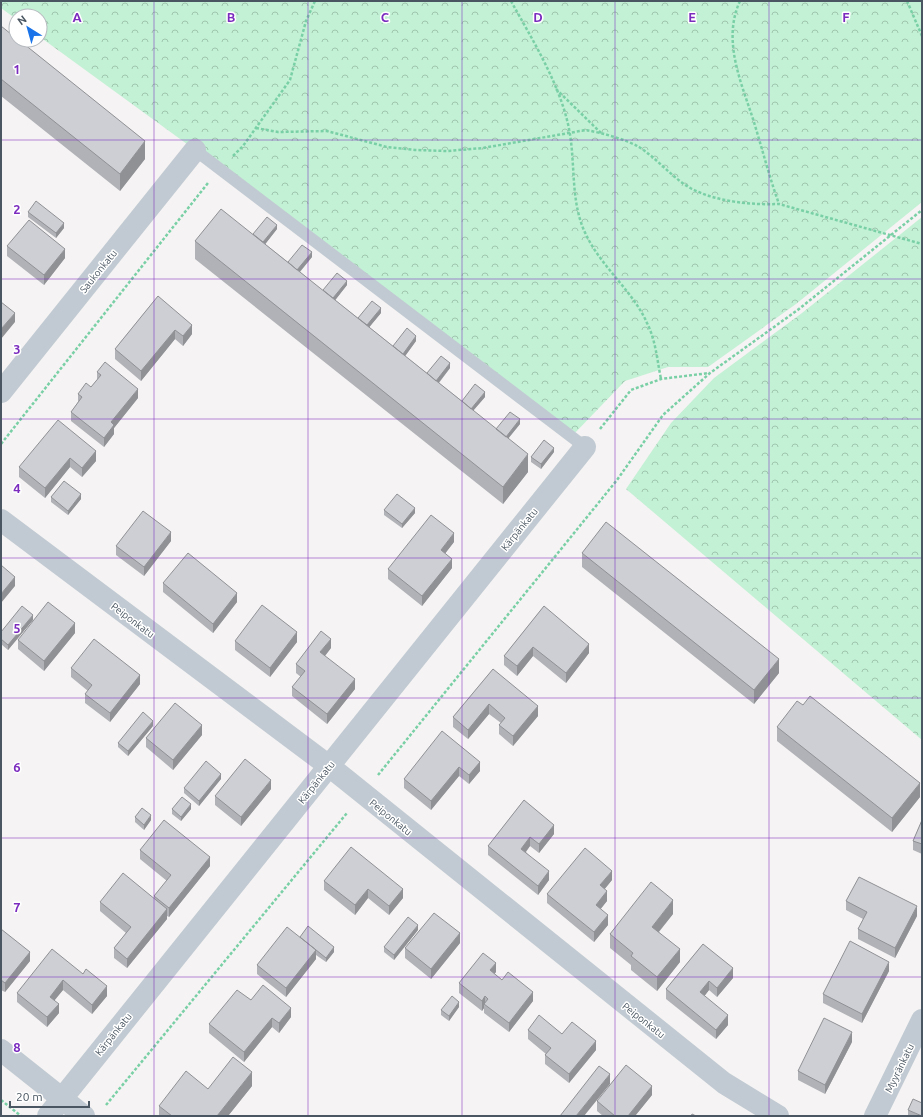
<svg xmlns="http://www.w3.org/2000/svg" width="923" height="1117" font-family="Ubuntu,sans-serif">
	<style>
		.forest { fill: url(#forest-crowns) }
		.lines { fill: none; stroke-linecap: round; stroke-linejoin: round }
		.path { stroke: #7ad0a6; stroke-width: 2.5; stroke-dasharray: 3 2; stroke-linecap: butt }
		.service { stroke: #c1cad2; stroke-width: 12 }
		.minor { stroke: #c1cad2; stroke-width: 22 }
		.wall { fill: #b0b2b7 }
		.shaded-wall { fill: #909195 }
		.building { fill: #cdcfd5; stroke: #909195 }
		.grid { fill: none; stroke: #7b2cbf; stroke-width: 1; stroke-opacity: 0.55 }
		.labels { text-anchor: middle; stroke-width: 3; stroke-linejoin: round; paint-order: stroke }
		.street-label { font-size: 10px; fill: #4a5661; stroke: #fff }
		.grid-label { font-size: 13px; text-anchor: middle; font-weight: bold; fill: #7b2cbf; stroke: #fff; stroke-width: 3; stroke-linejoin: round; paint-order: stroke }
	</style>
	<defs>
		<pattern id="forest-crowns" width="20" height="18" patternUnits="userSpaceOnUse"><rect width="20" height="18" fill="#c3f1d5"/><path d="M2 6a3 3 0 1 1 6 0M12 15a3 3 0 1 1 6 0" fill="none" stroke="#a0c6b0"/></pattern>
	</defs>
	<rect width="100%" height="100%" fill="#f5f3f3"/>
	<path class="forest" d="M 1,1 L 922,1 L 922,202 L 796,304 L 708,367 L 668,367 L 625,381 L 572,436 L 224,171 L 40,37 L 40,16 L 16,16 L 16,19 L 1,8 Z
		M 922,217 L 922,740 L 626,489 L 671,423 L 714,378 L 802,313 Z"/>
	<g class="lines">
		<path class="path" d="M 511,1 C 532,39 558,81 568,124 C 576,159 570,195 583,228 C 598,265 632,289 647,323 C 656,341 657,360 661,379
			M 740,1 C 722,40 741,82 753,119 C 762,148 769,176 779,204
			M 907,1 L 922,36
			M 556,89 L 601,133
			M 256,128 L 278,132 L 327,131 L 387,147 L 415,150 L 447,151 L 483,148 L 586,130 C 602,133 625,139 639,147 C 658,159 672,178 692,189 C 718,202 751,205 779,204 L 922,244
			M 233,156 L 243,146 L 290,80 L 306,21 L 315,1
			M 600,429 L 631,390 L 661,379 L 709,373
			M 1,444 L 208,183
			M 378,775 L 617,480 L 663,415 L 710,373 L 799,309 L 922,210
			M 1,1100 L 21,1116
			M 106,1105 L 347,813"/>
		<path class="service" d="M 195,150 L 585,447"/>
		<path class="minor" d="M 1,392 L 195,150
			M 1,520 L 329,766 L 724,1083 L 778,1116
			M 1,1050 L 84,1116
			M 48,1116 L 585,447
			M 875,1116 L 922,1020"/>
	</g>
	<path class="wall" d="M 1,26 L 145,159 L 120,191 L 1,96 Z
		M 28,212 L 64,228 L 56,238 L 28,217 Z
		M 277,229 L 265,244 L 288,262 L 312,257 L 300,272 L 323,291 L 347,285 L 335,300 L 358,318 L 381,313 L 369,327 L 393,346 L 416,341 L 405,356 L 427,373 L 450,368 L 439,383 L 462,401 L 485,397 L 473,411 L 496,429 L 520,424 L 508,439 L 528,472 L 503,504 L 195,259 L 195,241 L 253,234 Z
		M 7,246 L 65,258 L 44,285 L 7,256 Z
		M 158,296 L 192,334 L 183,346 L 175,339 L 141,381 L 115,359 L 115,349 Z
		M 97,372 L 138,398 L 114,428 L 114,434 L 104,447 L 71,421 L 71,412 L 78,402 L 78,394 L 91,387 L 97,380 Z
		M 96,451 L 96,461 L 82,477 L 70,467 L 45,498 L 19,477 L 19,467 Z
		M 554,452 L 541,469 L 531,462 L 531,457 Z
		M 51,497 L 81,499 L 68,515 L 51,502 Z
		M 384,510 L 415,513 L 402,528 L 384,515 Z
		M 171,541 L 144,576 L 116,555 L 116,546 Z
		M 454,542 L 445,553 L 452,568 L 422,606 L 388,579 L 388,569 Z
		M 582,553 L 779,673 L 754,704 L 582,567 Z
		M 163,583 L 237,602 L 213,633 L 163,592 Z
		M 544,606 L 589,653 L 566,683 L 533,656 L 517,676 L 504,665 L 504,656 Z
		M 33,620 L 8,650 L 1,644 L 1,632 Z
		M 75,633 L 44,671 L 18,649 L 18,640 Z
		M 235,641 L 297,642 L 270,677 L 235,650 Z
		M 331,648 L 325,656 L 355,689 L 327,724 L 292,696 L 292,687 L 301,677 L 296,673 L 296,664 Z
		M 71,668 L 140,684 L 110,722 L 85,703 L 85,694 L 88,691 L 71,677 Z
		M 493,669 L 538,716 L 513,746 L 499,734 L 499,725 L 501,723 L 489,714 L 468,739 L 453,727 L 453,717 Z
		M 153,726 L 128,756 L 118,747 L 118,743 Z
		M 777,727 L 920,797 L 892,832 L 777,741 Z
		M 202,735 L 173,770 L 146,747 L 146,738 Z
		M 480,762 L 480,771 L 469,784 L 459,776 L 431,810 L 404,788 L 404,779 Z
		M 221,779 L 199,806 L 184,793 L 184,788 Z
		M 271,789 L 241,826 L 215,805 L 215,796 Z
		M 524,800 L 554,834 L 539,853 L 530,846 L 526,852 L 549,880 L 538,895 L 488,855 L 488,846 Z
		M 172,809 L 191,809 L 181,821 L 172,814 Z
		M 135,817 L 151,820 L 144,830 L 135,822 Z
		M 922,820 L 922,854 L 913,850 L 913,841 Z
		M 140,850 L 210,866 L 169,917 L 167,916 L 167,919 L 127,968 L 114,958 L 114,948 L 126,933 L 100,911 L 100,902 L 154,899 L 154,896 L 167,881 L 140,859 Z
		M 612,880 L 604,889 L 607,901 L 600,909 L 608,925 L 594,942 L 547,903 L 547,894 Z
		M 324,881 L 403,889 L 403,898 L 389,915 L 368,898 L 355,915 L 324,890 Z
		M 846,901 L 917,916 L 895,958 L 858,939 L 858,929 L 863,919 L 846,910 Z
		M 673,914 L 659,932 L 680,962 L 657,991 L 631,970 L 631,965 L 610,948 L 610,934 Z
		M 1,929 L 30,961 L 5,992 L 1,990 Z
		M 418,930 L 394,960 L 384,952 L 384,947 Z
		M 300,937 L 334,952 L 326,962 L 316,955 L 316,959 L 286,997 L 257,974 L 257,965 Z
		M 460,943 L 431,979 L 405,958 L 405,948 Z
		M 703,944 L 733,978 L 717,997 L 709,990 L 704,996 L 728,1025 L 716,1039 L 666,999 L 666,989 Z
		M 889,971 L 862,1023 L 823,1003 L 823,994 Z
		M 496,972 L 494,974 L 533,1001 L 509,1032 L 484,1013 L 484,1008 L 482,1011 L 459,993 L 459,983 Z
		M 83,974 L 107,996 L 92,1014 L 63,990 L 54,1000 L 59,1013 L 47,1027 L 17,1002 L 17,993 Z
		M 251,1000 L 291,1017 L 279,1033 L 272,1027 L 244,1062 L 209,1033 L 209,1024 Z
		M 459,1007 L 449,1021 L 441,1015 L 441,1010 Z
		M 528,1030 L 562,1034 L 596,1050 L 569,1083 L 545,1064 L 545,1055 L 546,1054 L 528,1039 Z
		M 852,1042 L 825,1094 L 798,1080 L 798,1071 Z
		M 252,1086 L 228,1116 L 159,1116 L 159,1106 L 208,1089 Z
		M 652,1095 L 635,1116 L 603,1116 L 597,1111 L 597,1101 Z
		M 908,1110 L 922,1116 L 908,1116 Z"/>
	<path class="shaded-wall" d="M 145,141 L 145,159 L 120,191 L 120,174 Z
		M 64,223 L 64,228 L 56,238 L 56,233 Z
		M 277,225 L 277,229 L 263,247 L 263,242 Z
		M 65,249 L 65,258 L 44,285 L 44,275 Z
		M 312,252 L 312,257 L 297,275 L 297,270 Z
		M 347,281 L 347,285 L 333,303 L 333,298 Z
		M 381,308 L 381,313 L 367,330 L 367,325 Z
		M 15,313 L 15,322 L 1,339 L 1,329 Z
		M 192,325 L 192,334 L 183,346 L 183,336 Z
		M 175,330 L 175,339 L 141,381 L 141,371 Z
		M 416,336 L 416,341 L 403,359 L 403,354 Z
		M 450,363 L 450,368 L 436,386 L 436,381 Z
		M 138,389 L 138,398 L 114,428 L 114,434 L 104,447 L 104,438 L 111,422 Z
		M 485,392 L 485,397 L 471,413 L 471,409 Z
		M 520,419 L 520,424 L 506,441 L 506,437 Z
		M 554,448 L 554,452 L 541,469 L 541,464 Z
		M 96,451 L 96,461 L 82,477 L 82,468 Z
		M 528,454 L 528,472 L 503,504 L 503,487 Z
		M 70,458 L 70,467 L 45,498 L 45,488 Z
		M 81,494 L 81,499 L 68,515 L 68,511 Z
		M 415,508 L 415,513 L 402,528 L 402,524 Z
		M 171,532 L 171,541 L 144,576 L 144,567 Z
		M 454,533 L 454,542 L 441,559 L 441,550 Z
		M 452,559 L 452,568 L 422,606 L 422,596 Z
		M 15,577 L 15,586 L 1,603 L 1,594 Z
		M 237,593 L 237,602 L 213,633 L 213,624 Z
		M 33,615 L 33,620 L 8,650 L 8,645 Z
		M 75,623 L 75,633 L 44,671 L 44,661 Z
		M 297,632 L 297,642 L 270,677 L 270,668 Z
		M 331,639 L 331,648 L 320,662 L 320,652 Z
		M 589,644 L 589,653 L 566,683 L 566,673 Z
		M 533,647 L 533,656 L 517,676 L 517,666 Z
		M 779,659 L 779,673 L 754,704 L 754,690 Z
		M 140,675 L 140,684 L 110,722 L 110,713 Z
		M 355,679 L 355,689 L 327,724 L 327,714 Z
		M 489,704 L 489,714 L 468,739 L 468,730 Z
		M 538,706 L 538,716 L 513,746 L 513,736 Z
		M 153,721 L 153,726 L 128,756 L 128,751 Z
		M 202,725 L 202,735 L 173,770 L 173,760 Z
		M 480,762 L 480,771 L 469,784 L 469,775 Z
		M 459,767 L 459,776 L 431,810 L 431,801 Z
		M 221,774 L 221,779 L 199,806 L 199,801 Z
		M 271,780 L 271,789 L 241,826 L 241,817 Z
		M 920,783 L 920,797 L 892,832 L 892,818 Z
		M 191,804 L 191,809 L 181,821 L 181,817 Z
		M 151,815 L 151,820 L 144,830 L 144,825 Z
		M 554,825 L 554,834 L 539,853 L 539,844 Z
		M 530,837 L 530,846 L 521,858 L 521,849 Z
		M 210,857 L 210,866 L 169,917 L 169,908 Z
		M 549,871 L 549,880 L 538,895 L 538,886 Z
		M 612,871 L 612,880 L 600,895 L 600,885 Z
		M 368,889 L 368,898 L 355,915 L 355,905 Z
		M 403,889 L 403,898 L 389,915 L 389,906 Z
		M 607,891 L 607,901 L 596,915 L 596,905 Z
		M 673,900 L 673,914 L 652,940 L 652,927 Z
		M 917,906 L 917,916 L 895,958 L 895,948 Z
		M 167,909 L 167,919 L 127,968 L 127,959 Z
		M 608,915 L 608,925 L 594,942 L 594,932 Z
		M 418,925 L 418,930 L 394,960 L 394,955 Z
		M 460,933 L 460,943 L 431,979 L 431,969 Z
		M 334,947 L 334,952 L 326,962 L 326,958 Z
		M 680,949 L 680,962 L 657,991 L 657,977 Z
		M 316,950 L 316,959 L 286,997 L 286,988 Z
		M 30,952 L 30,961 L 5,992 L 5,983 Z
		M 889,962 L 889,971 L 862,1023 L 862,1014 Z
		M 496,963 L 496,972 L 490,980 L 490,970 Z
		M 733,968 L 733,978 L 717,997 L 717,988 Z
		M 63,980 L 63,990 L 50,1006 L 50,997 Z
		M 709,981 L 709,990 L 700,1002 L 700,992 Z
		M 107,986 L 107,996 L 92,1014 L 92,1005 Z
		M 533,992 L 533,1001 L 509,1032 L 509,1023 Z
		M 485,996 L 485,1005 L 484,1004 L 484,1008 L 482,1011 L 482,1001 Z
		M 459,1002 L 459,1007 L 449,1021 L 449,1016 Z
		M 59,1004 L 59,1013 L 47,1027 L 47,1017 Z
		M 291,1008 L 291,1017 L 279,1033 L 279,1023 Z
		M 728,1015 L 728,1025 L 716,1039 L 716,1030 Z
		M 272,1018 L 272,1027 L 244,1062 L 244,1052 Z
		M 852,1032 L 852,1042 L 825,1094 L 825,1085 Z
		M 596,1041 L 596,1050 L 569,1083 L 569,1074 Z
		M 252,1072 L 252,1086 L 228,1116 L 217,1116 Z
		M 610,1074 L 610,1084 L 584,1116 L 576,1116 Z
		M 652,1086 L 652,1095 L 635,1116 L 628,1116 Z"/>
	<path class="building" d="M 1,26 L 16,38 L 16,40 L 19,40 L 145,141 L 120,174 L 1,79 Z
		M 36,201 L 64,223 L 56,233 L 28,212 Z
		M 221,209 L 528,454 L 503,487 L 195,241 Z
		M 267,217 L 277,225 L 263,242 L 253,234 Z
		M 29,220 L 65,249 L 44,275 L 7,246 Z
		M 302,245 L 312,252 L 297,270 L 288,262 Z
		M 337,273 L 347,281 L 333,298 L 323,290 Z
		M 158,296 L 192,325 L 183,336 L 175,330 L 141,371 L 115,349 Z
		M 372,301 L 381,308 L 367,325 L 358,318 Z
		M 1,302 L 15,313 L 1,329 Z
		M 407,328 L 416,336 L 403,354 L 393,346 Z
		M 441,356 L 450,363 L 436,381 L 427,373 Z
		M 105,362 L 138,389 L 111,422 L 114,425 L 104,438 L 71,412 L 82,397 L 78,394 L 86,383 L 91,387 L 101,375 L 97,372 Z
		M 475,384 L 485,392 L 471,409 L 462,401 Z
		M 510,412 L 520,419 L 506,437 L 496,429 Z
		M 58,420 L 96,451 L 82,468 L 70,458 L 45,488 L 19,467 Z
		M 544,440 L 554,448 L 541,464 L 531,457 Z
		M 64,481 L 81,494 L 68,511 L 51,497 Z
		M 397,494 L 415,508 L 402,524 L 384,510 Z
		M 143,511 L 171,532 L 144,567 L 116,546 Z
		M 431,515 L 454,533 L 441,550 L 452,559 L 422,596 L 388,569 Z
		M 606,522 L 779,659 L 754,690 L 582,553 Z
		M 188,553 L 237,593 L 213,624 L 163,583 Z
		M 1,565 L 15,577 L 1,594 Z
		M 48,602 L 75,623 L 44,661 L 18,640 Z
		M 262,605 L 297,632 L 270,668 L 235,641 Z
		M 22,606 L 33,615 L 8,645 L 1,639 L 1,632 Z
		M 544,606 L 589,644 L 566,673 L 533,647 L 517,666 L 504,656 Z
		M 321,631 L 331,639 L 320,652 L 355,679 L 327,714 L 292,687 L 305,671 L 296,664 Z
		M 94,639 L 140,675 L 110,713 L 85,694 L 92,685 L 71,668 Z
		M 493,669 L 538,706 L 513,736 L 499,725 L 505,718 L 489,704 L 468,730 L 453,717 Z
		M 810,696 L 920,783 L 892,818 L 777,727 L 797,701 L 803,705 Z
		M 175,703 L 202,725 L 173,760 L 146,738 Z
		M 143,712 L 153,721 L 128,751 L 118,743 Z
		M 442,731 L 480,762 L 469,775 L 459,767 L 431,801 L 404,779 Z
		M 245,759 L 271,780 L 241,817 L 215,796 Z
		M 206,761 L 221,774 L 199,801 L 184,788 Z
		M 182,797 L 191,804 L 181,817 L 172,809 Z
		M 524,800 L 554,825 L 539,844 L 530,837 L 521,849 L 549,871 L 538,886 L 488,846 Z
		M 142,808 L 151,815 L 144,825 L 135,817 Z
		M 164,820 L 210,857 L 169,908 L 154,896 L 171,875 L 140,850 Z
		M 922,820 L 922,844 L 913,841 Z
		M 351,847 L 403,889 L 389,906 L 368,889 L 355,905 L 324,881 Z
		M 585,848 L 612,871 L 600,885 L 607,891 L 596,905 L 608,915 L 594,932 L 547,894 Z
		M 123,873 L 167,909 L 127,959 L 114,948 L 131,927 L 100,902 Z
		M 859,877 L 917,906 L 895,948 L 858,929 L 867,912 L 846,901 Z
		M 651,882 L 673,900 L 652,927 L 680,949 L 657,977 L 631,956 L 633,953 L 610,934 Z
		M 434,913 L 460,933 L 431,969 L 405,948 Z
		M 408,917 L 418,925 L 394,955 L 384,947 Z
		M 308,926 L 334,947 L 326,958 L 300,937 Z
		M 287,927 L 316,950 L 286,988 L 257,965 Z
		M 1,929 L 30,952 L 5,983 L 1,980 Z
		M 850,941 L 889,962 L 862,1014 L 823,994 Z
		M 703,944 L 733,968 L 717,988 L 709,981 L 700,992 L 728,1015 L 716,1030 L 666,989 Z
		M 52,949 L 83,974 L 86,969 L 107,986 L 92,1005 L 63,980 L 50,997 L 59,1004 L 47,1017 L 17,993 Z
		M 483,953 L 496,963 L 490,970 L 502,980 L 508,972 L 533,992 L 509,1023 L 484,1004 L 488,999 L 485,996 L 482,1001 L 459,983 Z
		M 263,985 L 291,1008 L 279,1023 L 272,1018 L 244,1052 L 209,1024 L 237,990 L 251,1000 Z
		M 452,996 L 459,1002 L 449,1016 L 441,1010 Z
		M 539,1015 L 562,1034 L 572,1022 L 596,1041 L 569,1074 L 545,1055 L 551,1048 L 528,1030 Z
		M 824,1018 L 852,1032 L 825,1085 L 798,1071 Z
		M 233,1057 L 252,1072 L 217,1116 L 172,1116 L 159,1106 L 186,1071 L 208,1089 Z
		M 626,1065 L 652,1086 L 628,1116 L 615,1116 L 597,1101 Z
		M 599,1066 L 610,1074 L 576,1116 L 560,1116 Z
		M 913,1099 L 922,1103 L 922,1116 L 908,1110 Z
		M 692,1114 L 696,1116 L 691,1116 Z"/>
	<path class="grid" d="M 154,1 L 154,1116M 308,1 L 308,1116M 462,1 L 462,1116M 615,1 L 615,1116M 769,1 L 769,1116M 1,140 L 922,140M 1,279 L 922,279M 1,419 L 922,419M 1,558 L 922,558M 1,698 L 922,698M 1,838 L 922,838M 1,977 L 922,977"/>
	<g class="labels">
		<g class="street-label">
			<text transform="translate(98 271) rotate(-51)" y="4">Saukonkatu</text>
			<text transform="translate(519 529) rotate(-51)" y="4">Kärpänkatu</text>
			<text transform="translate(133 620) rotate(37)" y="4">Peiponkatu</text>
			<text transform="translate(316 782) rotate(-51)" y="4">Kärpänkatu</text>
			<text transform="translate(391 817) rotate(39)" y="4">Peiponkatu</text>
			<text transform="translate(644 1020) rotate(38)" y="4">Peiponkatu</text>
			<text transform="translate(113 1034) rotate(-51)" y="4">Kärpänkatu</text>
			<text transform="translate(899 1068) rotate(-64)" y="4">Myyränkatu</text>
		</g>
	</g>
	<g class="grid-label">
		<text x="77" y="22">A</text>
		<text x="231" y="22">B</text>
		<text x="385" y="22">C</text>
		<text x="538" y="22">D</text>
		<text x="692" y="22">E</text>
		<text x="846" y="22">F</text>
		<text x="17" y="74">1</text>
		<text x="17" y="214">2</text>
		<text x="17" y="354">3</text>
		<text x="17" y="493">4</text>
		<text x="17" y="633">5</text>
		<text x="17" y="772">6</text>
		<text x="17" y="912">7</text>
		<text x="17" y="1052">8</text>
	</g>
	<rect width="923" height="1117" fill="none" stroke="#4a5661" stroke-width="4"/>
	<g transform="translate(28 28) rotate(323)"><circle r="19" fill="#ffffff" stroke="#b7bbc0"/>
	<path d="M0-3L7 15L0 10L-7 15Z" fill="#1a73e8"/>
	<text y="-6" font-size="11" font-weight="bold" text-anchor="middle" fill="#4a5661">N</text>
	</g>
	<path d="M10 1101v6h79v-6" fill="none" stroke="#4a5661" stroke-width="2"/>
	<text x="16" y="1101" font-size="12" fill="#4a5661" stroke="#ffffff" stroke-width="3" paint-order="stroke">20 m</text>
</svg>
